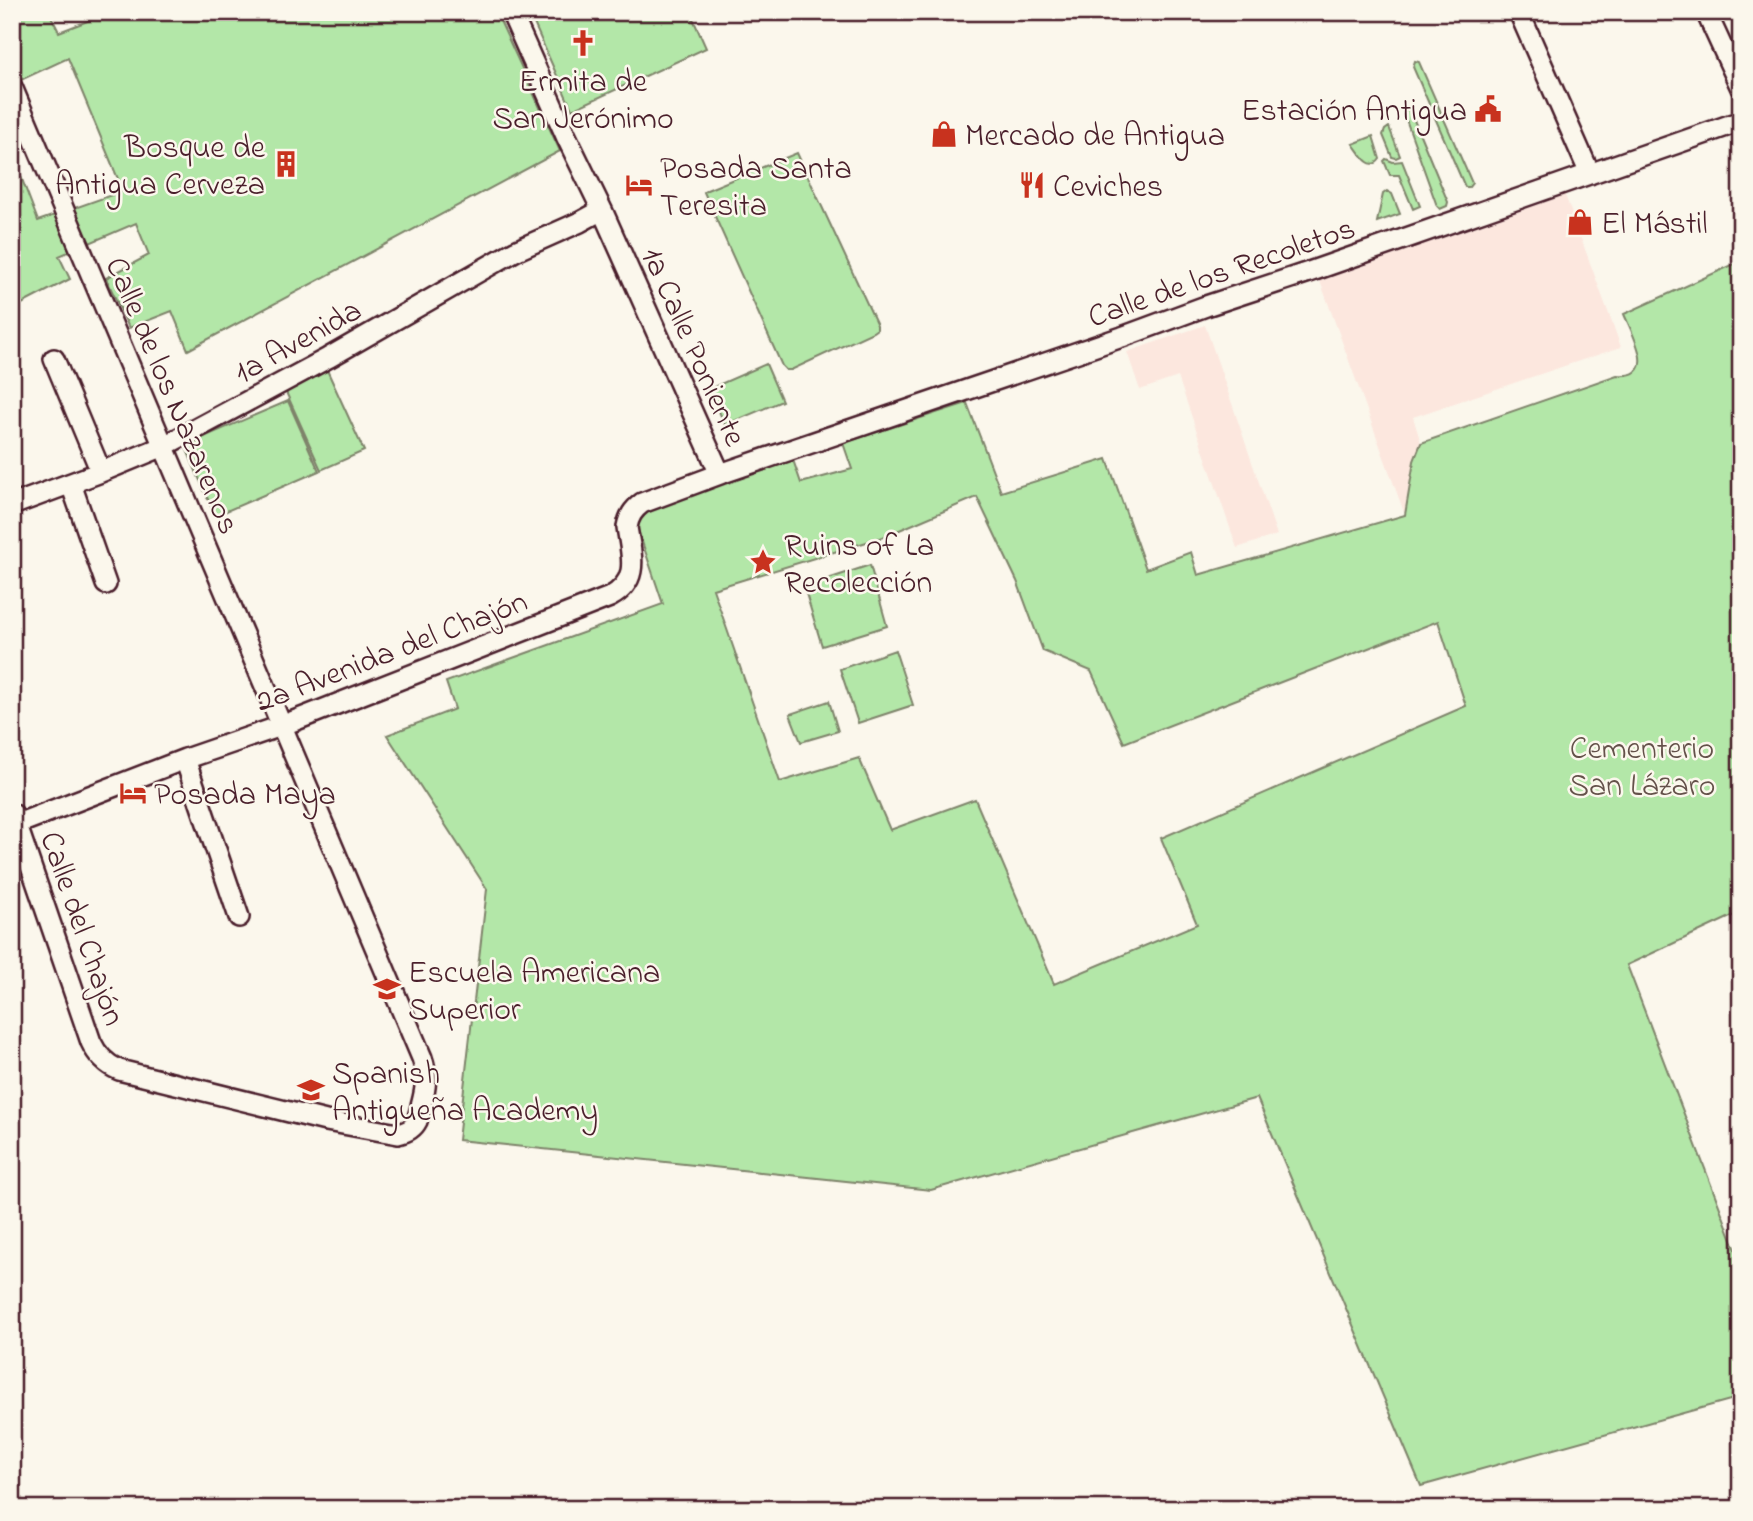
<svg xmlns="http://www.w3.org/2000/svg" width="1753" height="1521" font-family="'Indie Flower',sans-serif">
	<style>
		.built { fill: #fce7de }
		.green { fill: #b3e7a8; stroke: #7e836a; stroke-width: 2; fill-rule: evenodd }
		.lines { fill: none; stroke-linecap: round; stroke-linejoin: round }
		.minor-casing { stroke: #4a1f2b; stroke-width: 24 }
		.minor { stroke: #fbf7ec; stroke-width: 19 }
		.labels { text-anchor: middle; stroke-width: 5; stroke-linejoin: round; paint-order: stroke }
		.poi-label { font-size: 32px; fill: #4a1f2b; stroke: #fbf7ec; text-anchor: start }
		.street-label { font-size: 32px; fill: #4a1f2b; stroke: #fbf7ec }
		.park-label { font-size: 32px; fill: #64514a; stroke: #fbf7ec }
	</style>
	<rect width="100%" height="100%" fill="#fbf7ec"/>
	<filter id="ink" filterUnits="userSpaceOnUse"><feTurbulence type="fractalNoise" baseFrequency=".0143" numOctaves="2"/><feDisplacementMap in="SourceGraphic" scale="14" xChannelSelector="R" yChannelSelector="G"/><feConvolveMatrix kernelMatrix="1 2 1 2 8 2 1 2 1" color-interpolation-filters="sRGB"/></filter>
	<g filter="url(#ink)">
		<path class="built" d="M 1565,195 L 1621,347 L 1413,417 L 1421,443 L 1414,461 L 1405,515 L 1320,281 Z
			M 1205,325 L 1277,535 L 1237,548 L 1178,377 L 1140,390 L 1127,352 Z"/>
		<path class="green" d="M 12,12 L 49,12 L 59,32 L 111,12 L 496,12 L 560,151 L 188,350 L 172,311 L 129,328 L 106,278 L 149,255 L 136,223 L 59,256 L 70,279 L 12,309 L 12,153 L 38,221 L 123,191 L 68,58 L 21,80 L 12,60 Z
			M 529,12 L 690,12 L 706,48 L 572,110 Z
			M 1415,61 L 1419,62 L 1472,183 L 1469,187 L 1465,187 L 1413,67 Z
			M 1409,108 L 1448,202 L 1447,206 L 1440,209 L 1437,206 L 1403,111 Z
			M 1389,127 L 1400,156 L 1396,158 L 1392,157 L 1383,135 L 1385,130 Z
			M 1373,136 L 1380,159 C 1370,173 1360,153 1353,144 Z
			M 797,153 L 877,325 L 877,329 L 873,332 L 791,370 L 786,370 L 782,366 L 704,192 L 707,190 Z
			M 1386,159 L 1393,162 L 1402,161 L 1420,206 L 1413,209 L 1399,175 L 1390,175 L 1384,161 Z
			M 1387,191 L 1392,194 L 1400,214 L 1377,222 L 1383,194 Z
			M 1741,261 L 1741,912 L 1627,965 L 1741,1263 L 1741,1397 L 1421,1486 L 1257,1098 L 931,1190 L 458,1140 L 487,889 L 387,735 L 455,709 L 446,682 L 663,604 L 635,521 L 643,509 L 792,457 L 801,483 L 852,469 L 843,443 L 967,403 L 1001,492 L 1107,459 L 1146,569 L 1191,552 L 1198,575 L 1405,515 L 1414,461 L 1421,443 L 1617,375 C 1659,379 1633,336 1624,314 ZM 977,497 L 1017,581 L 1043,651 L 1091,671 L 1124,743 L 1438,621 L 1466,706 L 1161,838 L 1197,924 L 1054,984 L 975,799 L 890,830 L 859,758 L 780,782 L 713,589 L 883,537 Z
			M 766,364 L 782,401 L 725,425 L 709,389 Z
			M 327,370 L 364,451 L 321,470 L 285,390 Z
			M 288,401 L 319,471 L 215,516 L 185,445 Z
			M 870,565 L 887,626 L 822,646 L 804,587 Z
			M 895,650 L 913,705 L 858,723 L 840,669 Z
			M 829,701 L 838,731 L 801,742 L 790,714 Z"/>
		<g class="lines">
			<defs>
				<path id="minor" d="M 511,12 L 566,136 L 602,210 L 720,474
					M 1519,12 L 1590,174
					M 1706,12 L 1741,88
					M 12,87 L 422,1058 C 430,1080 423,1099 417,1121 C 413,1129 407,1132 398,1134 L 326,1121 L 119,1070 C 105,1064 97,1055 91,1042 L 13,814
					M 54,359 L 101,472
					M 71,484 L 106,584
					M 12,505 L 101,472 L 164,446 L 328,358 L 515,251 L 580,222 L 602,210
					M 185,759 L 239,917
					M 12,826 L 185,759 L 281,726 L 610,597 C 641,580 631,555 627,527 C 629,516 633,510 642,503 L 720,474 L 1122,337 L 1206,306 L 1309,272 L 1741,121"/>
			</defs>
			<use href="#minor" class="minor-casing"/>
			<use href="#minor" class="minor"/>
		</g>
	</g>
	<defs>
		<symbol id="church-bare" viewBox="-9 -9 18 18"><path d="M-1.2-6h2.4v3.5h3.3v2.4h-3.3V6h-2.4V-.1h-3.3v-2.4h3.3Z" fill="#c8321e" stroke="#fbf7ec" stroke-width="2.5" paint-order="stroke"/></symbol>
		<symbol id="civic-bare" viewBox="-9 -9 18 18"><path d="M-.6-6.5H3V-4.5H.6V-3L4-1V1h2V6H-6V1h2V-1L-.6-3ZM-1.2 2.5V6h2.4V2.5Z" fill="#c8321e" stroke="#fbf7ec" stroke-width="2.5" paint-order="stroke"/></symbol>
		<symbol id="shop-bare" viewBox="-9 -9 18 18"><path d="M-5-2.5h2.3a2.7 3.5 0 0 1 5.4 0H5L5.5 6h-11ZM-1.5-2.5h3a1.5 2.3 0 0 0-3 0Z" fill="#c8321e" stroke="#fbf7ec" stroke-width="2.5" paint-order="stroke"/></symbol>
		<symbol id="building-bare" viewBox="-9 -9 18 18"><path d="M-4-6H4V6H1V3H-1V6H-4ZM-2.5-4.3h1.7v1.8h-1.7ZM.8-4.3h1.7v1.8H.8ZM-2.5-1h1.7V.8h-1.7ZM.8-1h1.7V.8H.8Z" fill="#c8321e" stroke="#fbf7ec" stroke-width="2.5" paint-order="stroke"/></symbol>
		<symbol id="hotel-bare" viewBox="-9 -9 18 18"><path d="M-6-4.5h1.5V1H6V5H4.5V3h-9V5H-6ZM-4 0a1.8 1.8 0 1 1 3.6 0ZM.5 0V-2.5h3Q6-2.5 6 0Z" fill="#c8321e" stroke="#fbf7ec" stroke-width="2.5" paint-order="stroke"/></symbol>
		<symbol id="restaurant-bare" viewBox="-9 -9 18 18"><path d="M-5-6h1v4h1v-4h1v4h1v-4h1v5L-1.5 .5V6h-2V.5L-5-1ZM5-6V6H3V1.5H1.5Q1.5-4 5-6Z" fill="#c8321e" stroke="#fbf7ec" stroke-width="2.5" paint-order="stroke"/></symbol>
		<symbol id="sight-bare" viewBox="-9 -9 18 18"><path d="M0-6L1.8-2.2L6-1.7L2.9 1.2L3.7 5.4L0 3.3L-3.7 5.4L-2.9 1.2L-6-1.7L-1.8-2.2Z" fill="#c8321e" stroke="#fbf7ec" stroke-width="2.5" paint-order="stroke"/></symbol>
		<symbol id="school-bare" viewBox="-9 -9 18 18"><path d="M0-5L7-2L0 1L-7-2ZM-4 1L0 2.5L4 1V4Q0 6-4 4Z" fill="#c8321e" stroke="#fbf7ec" stroke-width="2.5" paint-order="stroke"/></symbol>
	</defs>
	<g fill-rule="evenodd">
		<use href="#church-bare" x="564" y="24" width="38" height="38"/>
		<use href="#civic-bare" x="1469" y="90" width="38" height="38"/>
		<use href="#shop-bare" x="925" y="115" width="38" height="38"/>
		<use href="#building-bare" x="267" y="145" width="38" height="38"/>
		<use href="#hotel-bare" x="620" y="166" width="38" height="38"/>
		<use href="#restaurant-bare" x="1013" y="166" width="38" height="38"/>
		<use href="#shop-bare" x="1561" y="203" width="38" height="38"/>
		<use href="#sight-bare" x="744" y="543" width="38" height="38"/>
		<use href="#hotel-bare" x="114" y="774" width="38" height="38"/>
		<use href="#school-bare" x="368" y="970" width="38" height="38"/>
		<use href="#school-bare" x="292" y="1071" width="38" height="38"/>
	</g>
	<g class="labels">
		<g class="poi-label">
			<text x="583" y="91" text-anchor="middle">Ermita de<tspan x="583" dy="37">San Jerónimo</tspan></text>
			<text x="1467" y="120" text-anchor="end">Estación Antigua</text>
			<text x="965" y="145">Mercado de Antigua</text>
			<text x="265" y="157" text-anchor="end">Bosque de<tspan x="265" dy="37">Antigua Cerveza</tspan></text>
			<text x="660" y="178">Posada Santa<tspan x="660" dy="37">Teresita</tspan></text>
			<text x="1053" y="196">Ceviches</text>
			<text x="1601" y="233">El Mástil</text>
			<text x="784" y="555">Ruins of La<tspan x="784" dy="37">Recolección</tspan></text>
			<text x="154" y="804">Posada Maya</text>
			<text x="408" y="982">Escuela Americana<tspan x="408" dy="37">Superior</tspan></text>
			<text x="332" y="1083">Spanish<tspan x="332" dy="37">Antigueña Academy</tspan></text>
		</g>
		<g class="street-label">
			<text transform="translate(1221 271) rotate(-19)" y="11">Calle de los Recoletos</text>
			<text transform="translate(297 340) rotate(-29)" y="11">1a Avenida</text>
			<text transform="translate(695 346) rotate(66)" y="11">1a Calle Poniente</text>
			<text transform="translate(174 395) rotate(67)" y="11">Calle de los Nazarenos</text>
			<text transform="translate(391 650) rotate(-21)" y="11">2a Avenida del Chajón</text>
			<text transform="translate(84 928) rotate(71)" y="11">Calle del Chajón</text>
		</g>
		<g class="park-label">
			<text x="1642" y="758">Cementerio<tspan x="1642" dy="37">San Lázaro</tspan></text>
		</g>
	</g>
	<rect width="1753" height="1521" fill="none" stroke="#fbf7ec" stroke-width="42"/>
	<rect x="21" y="21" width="1711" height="1479" fill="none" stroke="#4a1f2b" stroke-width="2.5" filter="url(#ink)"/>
</svg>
